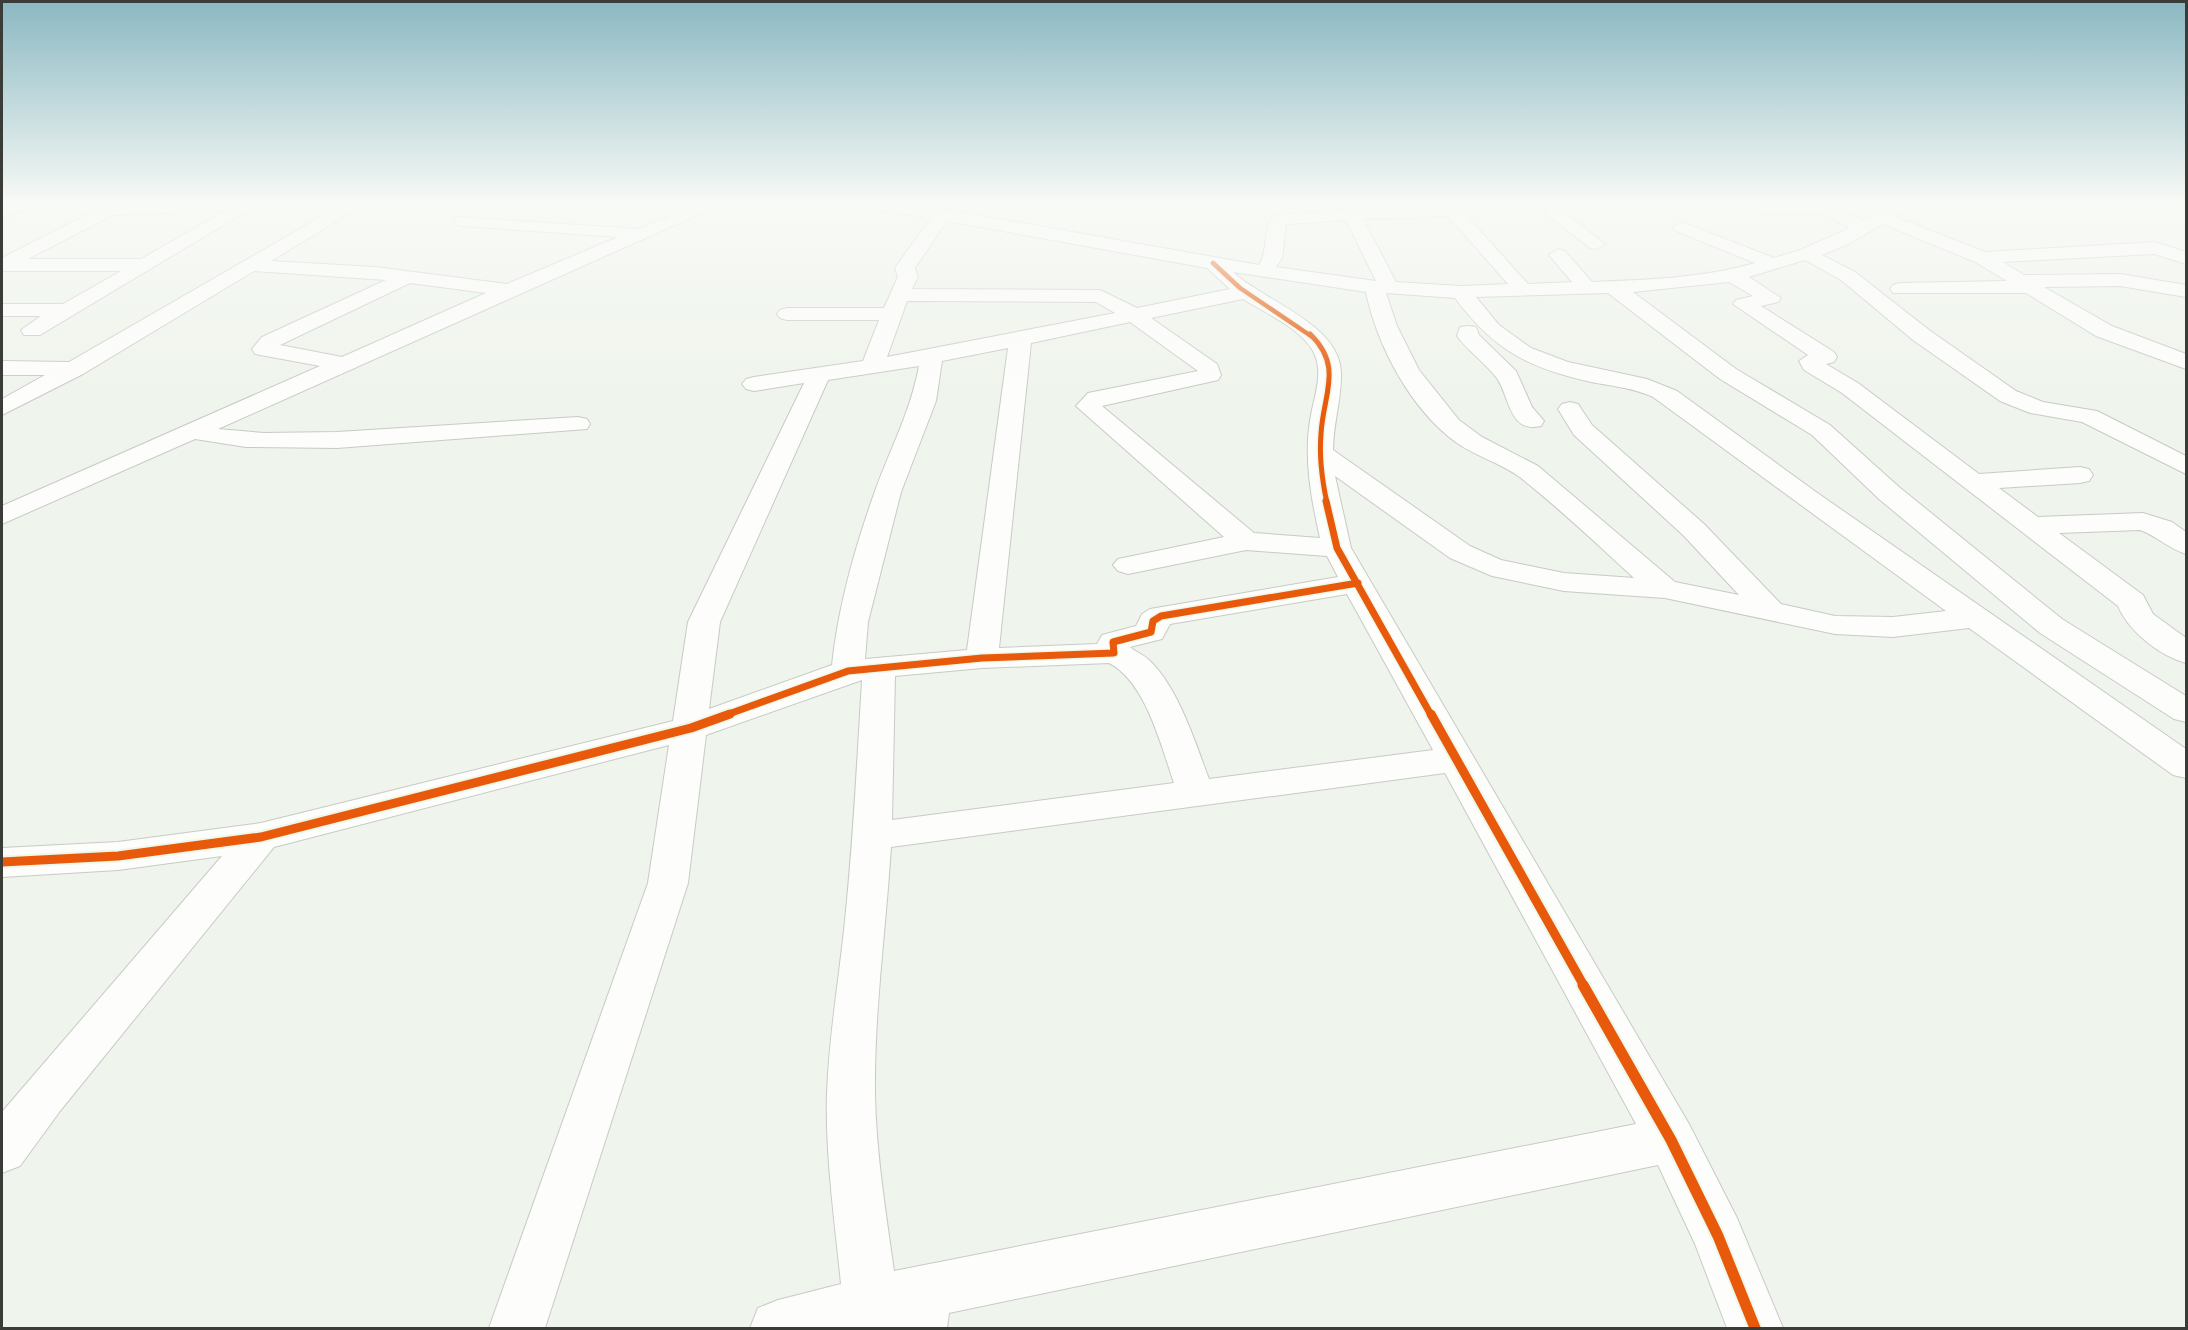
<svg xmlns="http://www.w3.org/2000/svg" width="2188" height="1330" font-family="Barlow,sans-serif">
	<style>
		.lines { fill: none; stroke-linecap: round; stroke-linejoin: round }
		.minor-casing { stroke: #c7cbc5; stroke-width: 2 }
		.minor { fill: #fdfdfc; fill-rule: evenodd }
		.cycleway-far4-casing { stroke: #eef8e8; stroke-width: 7 }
		.cycleway-far3-casing { stroke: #eef8e8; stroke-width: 8 }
		.cycleway-far2-casing { stroke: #eef8e8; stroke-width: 10 }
		.cycleway-far1-casing { stroke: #eef8e8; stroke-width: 13 }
		.cycleway-casing { stroke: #eef8e8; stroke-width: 15 }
		.cycleway-far4 { stroke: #e8590c; stroke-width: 4.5 }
		.cycleway-far3 { stroke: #e8590c; stroke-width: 5 }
		.cycleway-far2 { stroke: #e8590c; stroke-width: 7 }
		.cycleway-far1 { stroke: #e8590c; stroke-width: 9 }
		.cycleway { stroke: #e8590c; stroke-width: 11 }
	</style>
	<rect width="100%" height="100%" fill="#eff4ec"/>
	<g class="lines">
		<defs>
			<path id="minor" d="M 15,203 L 40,203 L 2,219 L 2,208 Z
				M 52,203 L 260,203 L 40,335 L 24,335 L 21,330 L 41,316 L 2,316 L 2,304 L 63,304 L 121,271 L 2,271 L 2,258 L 90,213 L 54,207 ZM 227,210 L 141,259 L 28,259 L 113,215 Z
				M 345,203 L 366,203 L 271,261 L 375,267 L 507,284 L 618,237 L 463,226 L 457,225 L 454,221 L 457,217 L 639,229 L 700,203 L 724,203 L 218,429 L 264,433 L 337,432 L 578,417 L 587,419 L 590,424 L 587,429 L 337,448 L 246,447 L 195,439 L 2,524 L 2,506 L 320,366 L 255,354 L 252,349 L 262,337 L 386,280 L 254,271 L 83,374 L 2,415 L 2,399 L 45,375 L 2,375 L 2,361 L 69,362 ZM 410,283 L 486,293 L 342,357 L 280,345 Z
				M 855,203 L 901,203 L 965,213 L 1259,265 C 1269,250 1262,226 1275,215 L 1455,203 L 1528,284 L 1572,282 L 1549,255 L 1558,249 L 1565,251 L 1592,282 C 1646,280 1703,278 1755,263 L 1676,231 L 1673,227 L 1682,222 L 1774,258 L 1800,250 L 1850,228 L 1824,214 L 1763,214 L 1760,210 L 1769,205 L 1827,204 L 1863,221 L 1895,203 L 1916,203 L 1896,217 L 1985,252 L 2155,242 L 2186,252 L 2186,264 L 2154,254 L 2003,262 L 2024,275 L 2120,274 L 2186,285 L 2186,297 L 2120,286 L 2044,287 L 2112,326 L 2186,354 L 2186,369 L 2096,336 L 2026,293 L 1893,293 L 1890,289 L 1893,285 L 1900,283 L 2007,281 L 1975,262 L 1883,224 L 1848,244 L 1822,255 L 1855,272 L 1929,330 L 2016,391 L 2043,402 L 2097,411 L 2186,456 L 2186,474 L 2082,422 L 2030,413 L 2000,401 L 1913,340 L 1841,280 L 1805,260 L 1749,277 L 1781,298 L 1778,302 L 1761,306 L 1834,352 L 1837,357 L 1834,362 L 1826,364 L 1858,383 L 1979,474 L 2080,467 L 2089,469 L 2093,475 L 2089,481 L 2080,483 L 1999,488 L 2038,517 L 2143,513 L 2172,522 L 2186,532 L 2186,554 C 2169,549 2157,536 2140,530 L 2059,533 L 2143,595 L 2153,614 L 2186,638 L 2186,663 C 2160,656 2128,631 2118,606 L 1842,393 L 1804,370 L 1799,361 L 1808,355 L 1733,304 L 1736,300 L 1753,296 L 1729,282 L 1633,292 L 1736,369 L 1830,425 L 1899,487 L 2062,619 L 2186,696 L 2186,722 L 2174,719 L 2040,633 L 1879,499 L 1812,435 L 1720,379 L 1608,293 L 1476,297 L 1499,325 L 1531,348 L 1568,362 L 1647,379 L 1677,391 L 1816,492 L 2186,749 L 2186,778 L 2173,775 L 1969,628 L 1893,637 L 1835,634 L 1665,598 L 1564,591 L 1492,576 L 1450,558 L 1335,476 L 1351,548 L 1689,1124 L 1737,1218 L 1783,1328 L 1727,1328 L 1695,1244 L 1658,1165 L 949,1313 L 947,1328 L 750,1328 L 758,1308 L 778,1300 L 841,1284 C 835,1223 825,1154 827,1093 C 829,1038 838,985 844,930 C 853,847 857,763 862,680 L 706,735 L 688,883 L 545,1328 L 489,1328 L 648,883 L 669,745 L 274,847 L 60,1111 L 20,1166 L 2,1173 L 2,1112 L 222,856 L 118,870 L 2,877 L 2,848 L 118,842 L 261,823 L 673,721 L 688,622 L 804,383 L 754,391 L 746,389 L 742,384 L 746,379 L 754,377 L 863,361 L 879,320 L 787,320 L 780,318 L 777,314 L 780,310 L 787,308 L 884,308 L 898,277 L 895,268 L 931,218 L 863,208 ZM 1448,216 L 1508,284 L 1461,286 L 1396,282 L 1363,219 ZM 1346,220 L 1376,281 L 1276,267 L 1282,258 L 1286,224 ZM 947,221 L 1207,268 L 1230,289 L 1137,308 L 1100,290 L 912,289 L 918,277 L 915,268 ZM 1233,272 L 1366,292 C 1377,346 1411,410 1457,443 C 1477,457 1501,463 1521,478 C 1560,509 1597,544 1634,578 L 1564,573 L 1501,560 L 1470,546 L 1333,450 C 1333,424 1342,398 1341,372 C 1339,324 1264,301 1233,272 ZM 1386,293 L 1455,298 C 1494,350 1528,368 1591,382 C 1612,386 1634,388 1653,397 L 1946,611 L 1893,617 L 1835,616 L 1781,604 L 1704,524 L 1592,425 L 1578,404 L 1570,402 L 1562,404 L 1558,409 L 1574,435 L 1684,536 L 1739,595 L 1675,582 L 1538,466 L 1482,437 L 1459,420 L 1419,370 L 1397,326 ZM 1243,299 C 1265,313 1300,328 1313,351 C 1324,371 1315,394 1311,415 C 1303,456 1311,498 1320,538 L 1254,533 L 1102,406 L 1218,380 L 1221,375 L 1217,364 L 1151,318 ZM 907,301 L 1096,302 L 1115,313 L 887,357 ZM 1130,322 L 1198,371 L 1088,393 L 1076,406 L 1224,537 L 1118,559 L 1113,565 L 1118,571 L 1128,574 L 1246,550 L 1327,556 L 1338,577 L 1150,609 L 1142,614 L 1136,626 L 1102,635 L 1097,644 L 999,648 L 1031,343 ZM 1008,348 L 967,650 L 865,659 L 868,622 L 901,492 L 936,401 L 942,361 ZM 919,366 C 910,413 891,447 875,491 C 855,547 838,607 832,665 L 709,709 L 720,622 L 828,380 ZM 1347,594 L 1433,750 L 1209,779 C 1195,742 1178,687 1149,660 C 1144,655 1136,652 1130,647 L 1162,639 L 1170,624 ZM 1109,663 C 1146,682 1161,746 1174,783 L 892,820 L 895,676 L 982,668 ZM 1445,773 L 1636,1124 L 894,1271 C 886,1213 876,1153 875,1094 C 874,1011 886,929 891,847 Z
				M 1001,203 L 1100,203 L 1092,208 L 1009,208 Z
				M 1141,203 L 1191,203 L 1192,205 C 1185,214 1149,211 1141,203 Z
				M 1532,203 L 1552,203 L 1605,244 L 1596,249 L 1590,248 Z
				M 1468,326 L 1476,327 L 1479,335 L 1516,371 L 1532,407 L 1544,421 L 1541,426 C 1508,434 1510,395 1496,377 C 1484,362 1468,351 1457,336 L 1460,327 Z"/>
		</defs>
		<use href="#minor" class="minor-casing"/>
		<use href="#minor" class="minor"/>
		<defs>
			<path id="cycleway-far4" d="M 1213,263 L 1240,288 L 1311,336"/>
			<path id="cycleway-far3" d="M 1310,334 C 1344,367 1323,394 1321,434 C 1319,457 1322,480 1327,503"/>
			<path id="cycleway-far2" d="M 1326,501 L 1337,548 L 1431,715
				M 726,715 L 848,671 L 982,658 L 1114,653 L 1113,642 L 1151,632 L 1153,621 L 1161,616 L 1358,583"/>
			<path id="cycleway-far1" d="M 1431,714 L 1584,986
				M 2,862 L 118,856 L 261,837 L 691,728 L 730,714"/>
			<path id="cycleway" d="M 1583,985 L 1671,1140 L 1718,1236 L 1755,1328"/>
		</defs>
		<use href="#cycleway-far4" class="cycleway-far4-casing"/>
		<use href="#cycleway-far3" class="cycleway-far3-casing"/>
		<use href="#cycleway-far2" class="cycleway-far2-casing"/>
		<use href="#cycleway-far1" class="cycleway-far1-casing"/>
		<use href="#cycleway" class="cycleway-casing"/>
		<use href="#cycleway-far4" class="cycleway-far4"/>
		<use href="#cycleway-far3" class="cycleway-far3"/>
		<use href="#cycleway-far2" class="cycleway-far2"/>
		<use href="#cycleway-far1" class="cycleway-far1"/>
		<use href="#cycleway" class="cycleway"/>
	</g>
	<linearGradient id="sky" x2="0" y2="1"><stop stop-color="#8ab8c2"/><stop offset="0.52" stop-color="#f8faf6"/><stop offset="1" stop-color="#f8faf6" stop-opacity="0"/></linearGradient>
	<rect width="2188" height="390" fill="url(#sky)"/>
	<rect width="2188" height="1330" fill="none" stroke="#393c37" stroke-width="6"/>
</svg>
